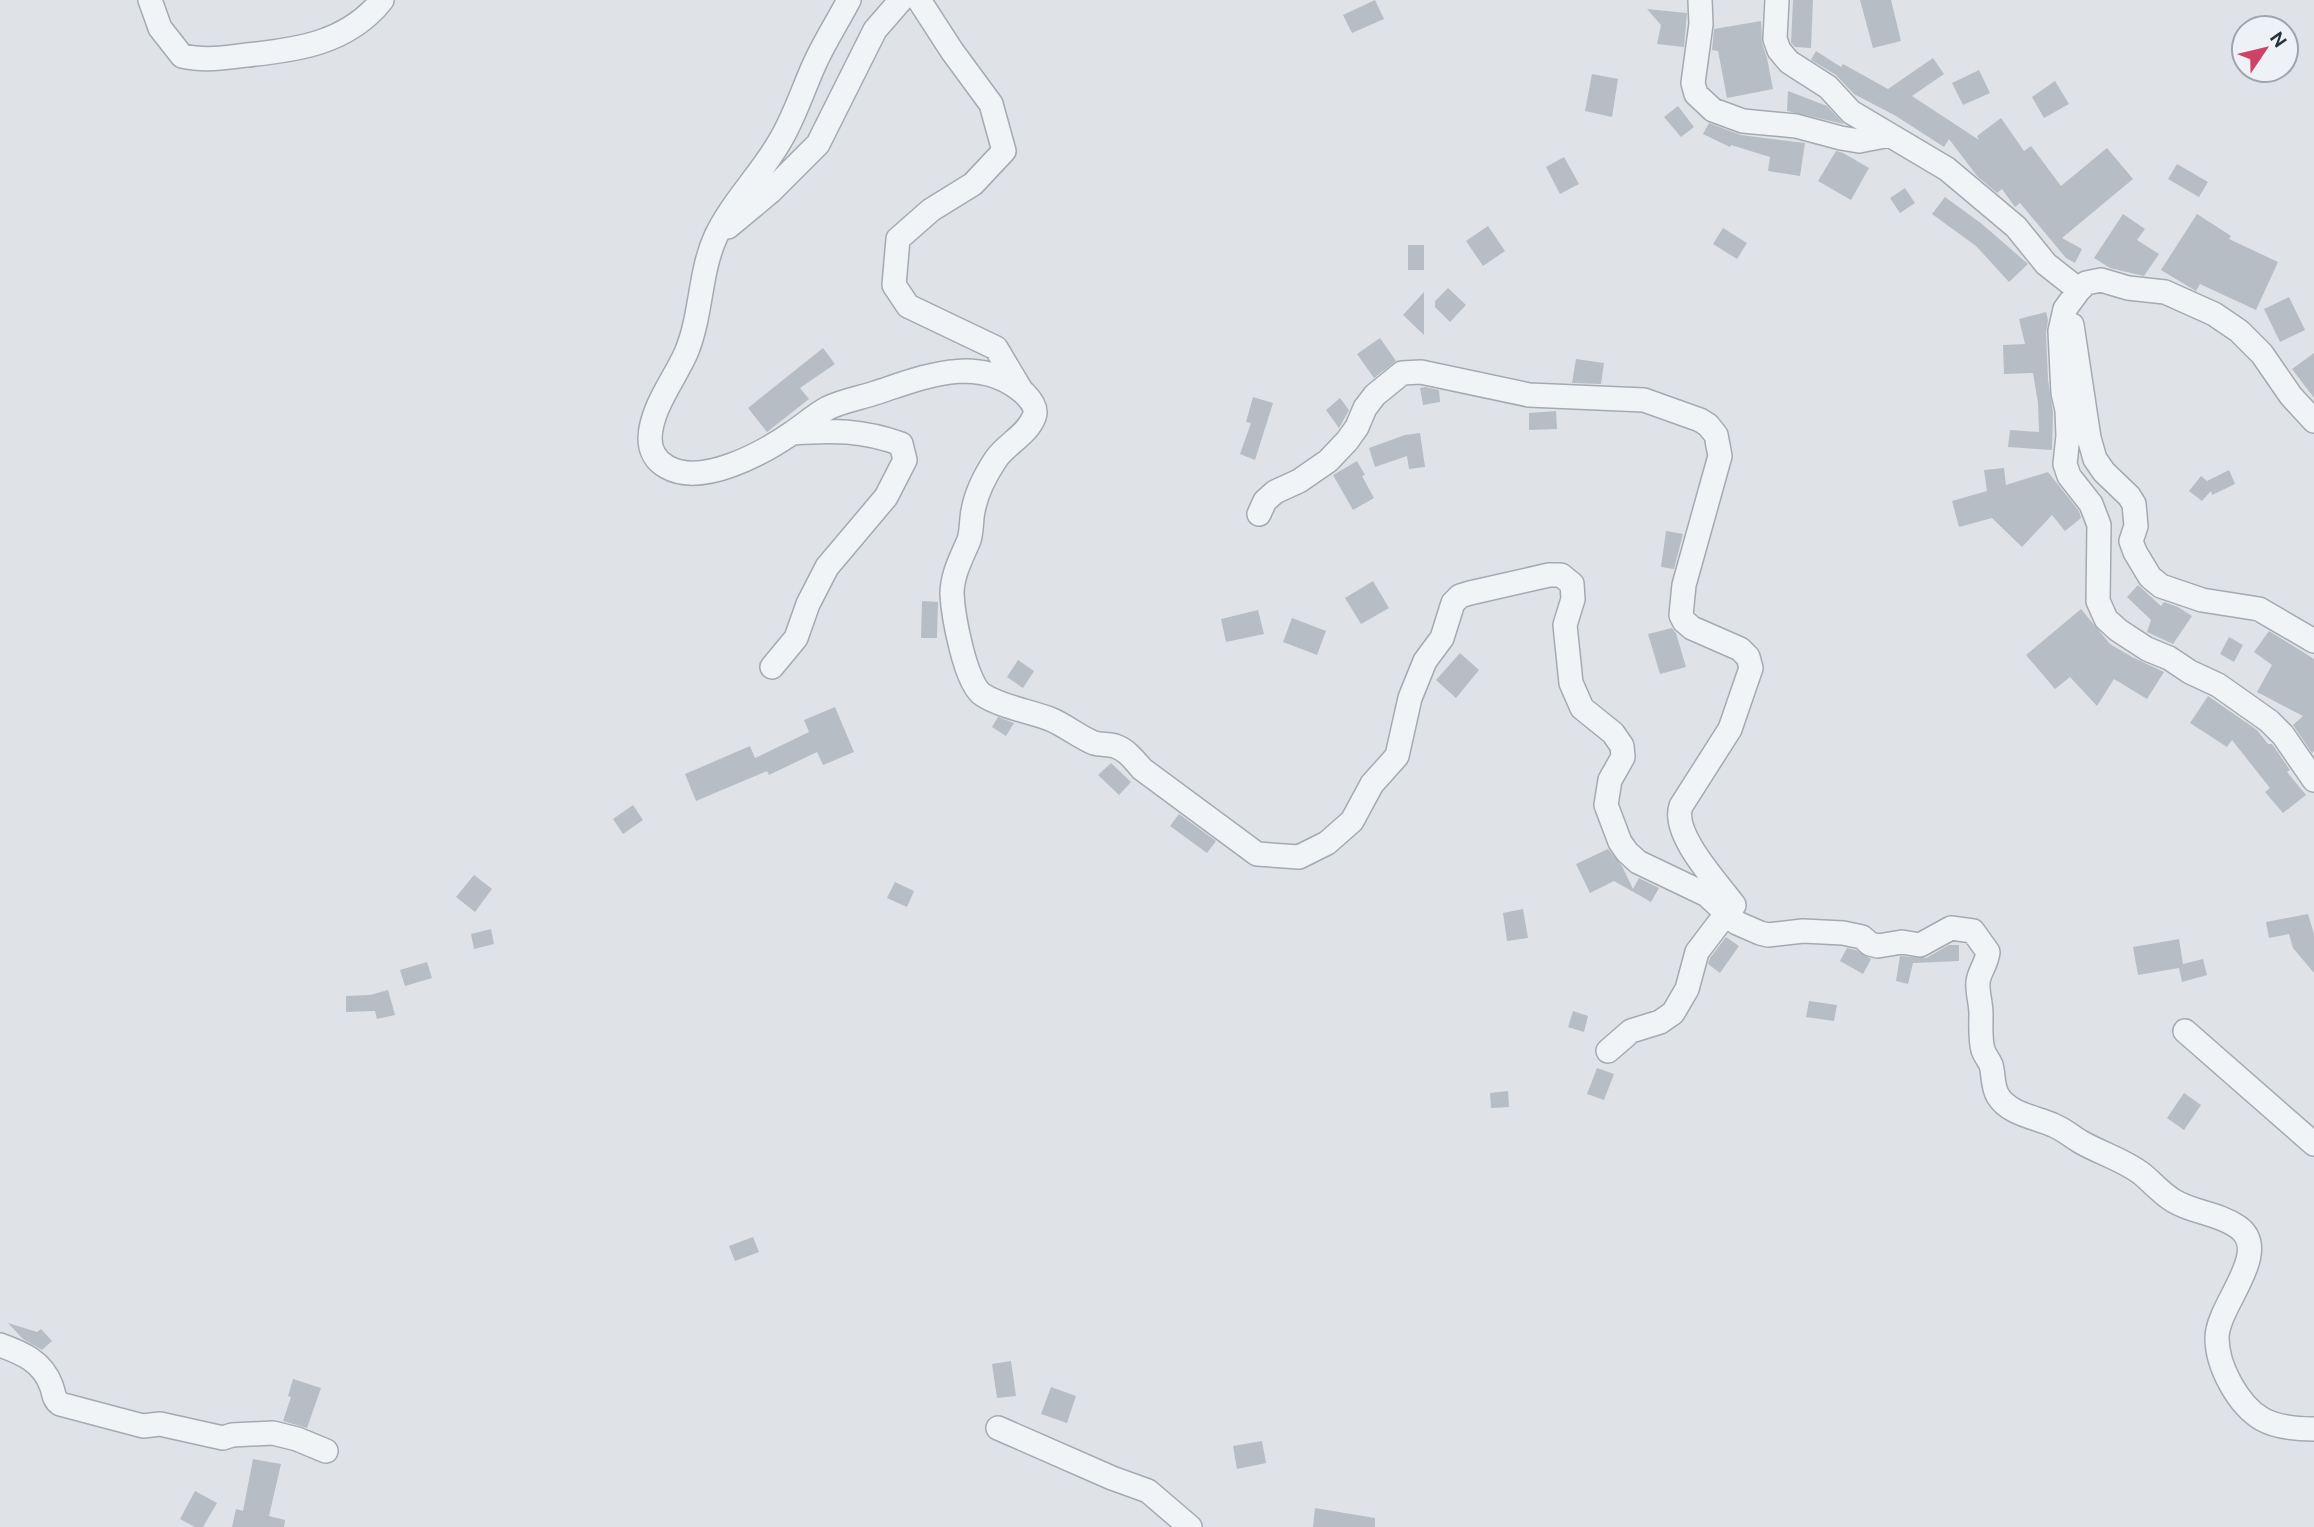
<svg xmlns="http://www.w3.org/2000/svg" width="2314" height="1527" font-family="Ubuntu,sans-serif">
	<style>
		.building { fill: #b6bdc5 }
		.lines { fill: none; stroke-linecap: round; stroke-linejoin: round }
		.minor-casing { stroke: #a4aab2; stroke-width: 26 }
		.minor { stroke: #f1f4f6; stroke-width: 23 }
	</style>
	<rect width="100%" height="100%" fill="#dfe3e8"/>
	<path class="building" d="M 1375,0 L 1384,19 L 1352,33 L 1343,15 Z
		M 1793,0 L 1813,0 L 1811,48 L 1795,47 L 1791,43 Z
		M 1860,0 L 1891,0 L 1901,41 L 1873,48 Z
		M 1647,9 L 1687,13 L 1684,47 L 1657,44 L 1661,25 Z
		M 1761,21 L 1762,43 L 1767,58 L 1773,89 L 1727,98 L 1718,51 L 1712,50 L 1714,29 Z
		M 1816,51 L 1841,67 L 1843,64 L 1888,89 L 1933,58 L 1944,74 L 1912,96 L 1979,140 L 1977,136 L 2001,118 L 2024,151 L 2031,146 L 2061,186 L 2107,148 L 2133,179 L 2062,238 L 2082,249 L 2075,263 L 2066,258 L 2020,203 L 2015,207 L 2002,189 L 1997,193 L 1977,176 L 1949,139 L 1944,147 L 1896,116 L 1854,94 L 1836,75 L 1811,60 Z
		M 1979,70 L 1990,93 L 1963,105 L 1952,83 Z
		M 1592,74 L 1618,79 L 1612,117 L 1585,111 Z
		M 2055,81 L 2069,104 L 2044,118 L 2032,97 Z
		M 1788,91 L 1827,106 L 1844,124 L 1787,111 Z
		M 1678,106 L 1694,127 L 1681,137 L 1664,117 Z
		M 1709,123 L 1741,135 L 1805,143 L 1800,176 L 1768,171 L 1770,157 L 1731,145 L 1730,147 L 1703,134 Z
		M 1836,151 L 1843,153 L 1869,168 L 1851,200 L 1818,181 Z
		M 1564,157 L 1579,184 L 1560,194 L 1546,167 Z
		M 2177,164 L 2208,182 L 2199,197 L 2168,179 Z
		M 1905,188 L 1915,203 L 1900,213 L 1890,198 Z
		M 1945,197 L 1982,224 L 2028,264 L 2009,282 L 1976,246 L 1932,214 Z
		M 2123,214 L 2145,229 L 2137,240 L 2159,254 L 2144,276 L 2110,268 L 2094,258 Z
		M 2197,214 L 2231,236 L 2229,239 L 2278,262 L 2256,310 L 2200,284 L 2196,291 L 2161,270 Z
		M 1488,226 L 1505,251 L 1483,266 L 1466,241 Z
		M 1723,228 L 1747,243 L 1737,259 L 1713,244 Z
		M 1408,245 L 1424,245 L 1424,270 L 1408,270 Z
		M 1448,288 L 1466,305 L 1450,322 L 1435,307 L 1435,301 Z
		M 1424,292 L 1424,335 L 1403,315 Z
		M 2289,297 L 2305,330 L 2280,342 L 2264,309 Z
		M 2046,312 L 2048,320 L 2046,333 L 2048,380 L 2053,412 L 2052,450 L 2008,447 L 2010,430 L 2039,432 L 2038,403 L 2033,373 L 2004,374 L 2003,345 L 2025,344 L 2019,319 Z
		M 1380,338 L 1396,361 L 1374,378 L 1357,354 Z
		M 823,348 L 835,364 L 800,388 L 809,399 L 767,432 L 748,408 Z
		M 2314,353 L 2314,398 L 2292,369 Z
		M 1576,359 L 1604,363 L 1601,384 L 1572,383 Z
		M 1425,387 L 1439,390 L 1440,402 L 1423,405 L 1420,388 Z
		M 1253,397 L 1273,403 L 1255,460 L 1240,454 L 1251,423 L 1246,422 Z
		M 1340,398 L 1349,410 L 1339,428 L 1326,410 Z
		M 1556,411 L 1557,429 L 1529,430 L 1529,413 Z
		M 1420,433 L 1425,467 L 1409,469 L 1407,456 L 1375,467 L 1369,448 L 1405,435 Z
		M 1357,461 L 1365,475 L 1362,476 L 1374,498 L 1353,510 L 1333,475 Z
		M 2004,468 L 2006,485 L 2048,472 L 2079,511 L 2081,518 L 2065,531 L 2052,515 L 2022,547 L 1992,518 L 1959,527 L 1952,501 L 1987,491 L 1984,470 Z
		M 2229,470 L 2235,484 L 2212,495 L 2211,491 L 2202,501 L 2189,491 L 2201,476 L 2207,481 Z
		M 1666,531 L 1683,534 L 1674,569 L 1661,567 Z
		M 1373,581 L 1389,608 L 1361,624 L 1345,598 Z
		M 2138,585 L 2161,606 L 2164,602 L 2178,607 L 2192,616 L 2173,644 L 2147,632 L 2151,620 L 2127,597 Z
		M 922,601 L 938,602 L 937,638 L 921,638 Z
		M 2081,609 L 2110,644 L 2132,657 L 2164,672 L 2147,699 L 2114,679 L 2097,706 L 2070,677 L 2055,689 L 2026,655 Z
		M 1258,610 L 1264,634 L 1226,642 L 1221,619 Z
		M 1292,618 L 1326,631 L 1317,655 L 1283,642 Z
		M 1672,628 L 1676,633 L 1686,667 L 1660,674 L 1648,634 Z
		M 2269,631 L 2314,659 L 2314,751 L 2312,753 L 2293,725 L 2303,716 L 2257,692 L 2272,665 L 2254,652 Z
		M 2229,637 L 2243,645 L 2234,662 L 2220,654 Z
		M 1460,653 L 1479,670 L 1456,698 L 1436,680 Z
		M 1018,660 L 1034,671 L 1023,688 L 1007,677 Z
		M 2208,696 L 2257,730 L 2268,744 L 2272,744 L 2290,770 L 2287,772 L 2306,795 L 2283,813 L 2265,792 L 2270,788 L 2232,740 L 2227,747 L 2190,723 Z
		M 835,707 L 854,752 L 823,765 L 817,752 L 769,775 L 767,771 L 696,801 L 685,774 L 750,746 L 755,758 L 809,732 L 804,720 Z
		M 998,717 L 1014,723 L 1006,736 L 992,727 Z
		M 1111,763 L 1131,782 L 1119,795 L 1098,775 Z
		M 633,805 L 643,820 L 623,834 L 613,819 Z
		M 1179,814 L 1216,841 L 1207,853 L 1170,826 Z
		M 1608,849 L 1622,866 L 1633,889 L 1639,878 L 1659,888 L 1651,902 L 1614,881 L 1590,893 L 1576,864 Z
		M 474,875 L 492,889 L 475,912 L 456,897 Z
		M 895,882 L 914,891 L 907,907 L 887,898 Z
		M 1523,909 L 1528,938 L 1507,941 L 1503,913 Z
		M 2308,914 L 2314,934 L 2314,973 L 2293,948 L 2289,934 L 2269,938 L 2266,922 Z
		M 491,929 L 494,944 L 474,949 L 471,934 Z
		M 1726,937 L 1739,946 L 1720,973 L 1708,964 L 1710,958 Z
		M 2179,939 L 2183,964 L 2203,959 L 2207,975 L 2182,982 L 2179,968 L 2138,975 L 2133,947 Z
		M 1949,945 L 1959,945 L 1959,961 L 1913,963 L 1908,984 L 1896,981 L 1900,956 L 1926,958 Z
		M 1847,948 L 1856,950 L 1871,959 L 1863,974 L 1840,961 Z
		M 427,962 L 432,978 L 405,986 L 400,970 Z
		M 388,990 L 395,1015 L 377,1019 L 375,1011 L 346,1012 L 346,996 L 370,995 Z
		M 1809,1001 L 1837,1005 L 1834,1021 L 1806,1017 Z
		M 1573,1011 L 1588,1016 L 1584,1032 L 1568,1027 Z
		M 1597,1068 L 1614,1074 L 1604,1100 L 1587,1094 Z
		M 1508,1091 L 1509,1107 L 1491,1108 L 1490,1093 Z
		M 2184,1093 L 2201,1105 L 2184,1130 L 2167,1118 Z
		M 753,1237 L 759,1252 L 735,1261 L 729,1246 Z
		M 8,1323 L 37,1332 L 41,1329 L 52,1341 L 42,1350 L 23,1339 Z
		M 1011,1361 L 1016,1396 L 997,1398 L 992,1364 Z
		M 293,1379 L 321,1388 L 307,1428 L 283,1421 L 291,1397 L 288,1396 Z
		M 1051,1387 L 1076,1396 L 1067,1423 L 1041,1414 Z
		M 1262,1441 L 1266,1463 L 1237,1469 L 1233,1446 Z
		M 253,1459 L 281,1464 L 269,1516 L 285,1520 L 284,1527 L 232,1527 L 236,1509 L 243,1511 Z
		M 195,1491 L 217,1503 L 203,1527 L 195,1527 L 180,1519 Z
		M 1315,1508 L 1375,1518 L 1375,1527 L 1313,1527 Z"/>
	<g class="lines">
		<defs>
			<path id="minor" d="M 150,0 L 160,28 L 182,56 C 204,61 225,58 247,55 C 297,50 348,43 382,0
				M 849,0 C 838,21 825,41 815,63 C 803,89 795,116 780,141 C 761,174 733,201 716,236 C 699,273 702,315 686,353 C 674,380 651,408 650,438 C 650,451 656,461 667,467 C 702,487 763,453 792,433 C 804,425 815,415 828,408 C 842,401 860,398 875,393 C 924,377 979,353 1024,393 C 1030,399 1038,408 1034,417 C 1027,435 1006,444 996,459 C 986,474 976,494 973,511 C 971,520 972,531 969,540 C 962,557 952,574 952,594 C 953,614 965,684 983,695 C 1002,707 1029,711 1050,719 C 1065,725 1079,737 1094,743 C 1101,745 1108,744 1115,746 C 1127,750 1134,760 1142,769 L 1257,854 L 1299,857 L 1327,843 L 1352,821 L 1372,784 L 1397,756 L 1410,698 L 1425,661 L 1442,638 L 1453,603 L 1460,596 L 1470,593 L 1549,575 L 1561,575 L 1572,584 L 1573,599 L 1565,625 L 1571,683 L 1582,708 L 1613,733 L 1622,746 L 1623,757 L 1610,780 L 1606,805 L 1620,842 L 1627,852 L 1638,862 L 1707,895 L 1737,923 L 1760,933 L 1768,935 L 1803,931 L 1843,933 L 1862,937 L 1870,944 L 1878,946 L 1902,942 L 1920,945 L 1951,928 L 1973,931 L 1988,952 C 1987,963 1979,972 1978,982 C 1977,992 1981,1003 1981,1014 C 1981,1025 1980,1040 1983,1050 C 1985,1056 1989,1060 1991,1065 C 1994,1075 1992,1086 1998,1096 C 2009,1114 2035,1117 2053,1125 C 2063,1129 2071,1136 2081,1142 C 2100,1153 2124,1160 2142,1174 C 2153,1183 2162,1194 2174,1201 C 2194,1213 2218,1213 2238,1227 C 2273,1252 2217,1305 2217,1338 C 2217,1366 2238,1405 2262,1419 C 2276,1427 2298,1429 2314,1429
				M 919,0 L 952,51 L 991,104 L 1004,151 L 973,184 L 931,210 L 898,239 L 894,285 L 908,306 L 996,348 L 1021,390
				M 1700,0 L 1701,24 L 1693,83 L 1696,94 L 1713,110 L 1743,121 L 1796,126 L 1841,138 L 1859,141 L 1890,135
				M 1777,0 L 1775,39 L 1779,50 L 1789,62 L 1828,87 L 1851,112 L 1947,169 L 2016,227 L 2046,264 L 2079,290 L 2065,309 L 2060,331 L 2063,393 L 2067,410 L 2068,436 L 2065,464 L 2069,476 L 2091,504 L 2099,525 L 2098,601 L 2106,619 L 2118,630 L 2147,649 L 2169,658 L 2190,672 L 2218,685 L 2269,721 L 2283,735 L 2314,780
				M 728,227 L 770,192 L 818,144 L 875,30 L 901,0
				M 2079,290 L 2086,283 L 2101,280 L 2128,288 L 2165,292 L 2214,314 L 2239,331 L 2262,354 L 2291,396 L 2314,421
				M 2072,325 L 2089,438 L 2095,459 L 2104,472 L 2129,496 L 2134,504 L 2136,526 L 2131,541 L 2135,552 L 2150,577 L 2161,586 L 2202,600 L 2259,609 L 2314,641
				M 1259,514 L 1265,501 L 1275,492 L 1299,481 L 1328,461 L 1347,441 L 1357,427 L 1365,408 L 1375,395 L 1402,373 L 1421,372 L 1529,395 L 1644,400 L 1700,420 L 1708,425 L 1716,435 L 1720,456 L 1684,585 L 1681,615 L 1684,621 L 1692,628 L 1740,649 L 1748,657 L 1751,668 L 1730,729 L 1681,806 C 1671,834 1718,883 1734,905
				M 772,667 L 796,638 L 808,604 L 827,567 L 886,497 L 905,460 L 901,444 C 863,430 832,430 793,433
				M 2185,1031 L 2314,1144
				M 1608,1051 L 1631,1031 L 1660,1022 L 1673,1013 L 1687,989 L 1697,952 L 1719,923 L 1728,917
				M 0,1345 C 22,1353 42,1361 51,1385 C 54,1392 53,1399 60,1404 L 143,1426 L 160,1424 L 223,1438 L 232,1435 L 273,1433 L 297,1439 L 326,1451
				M 998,1428 L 1112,1478 L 1148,1491 L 1190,1527"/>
		</defs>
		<use href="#minor" class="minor-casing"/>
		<use href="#minor" class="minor"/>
	</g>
	<g transform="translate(2265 49) rotate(55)"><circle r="33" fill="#eef2f6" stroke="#9fa5ad" stroke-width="2"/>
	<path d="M0-5L12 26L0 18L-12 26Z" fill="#ce4265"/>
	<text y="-10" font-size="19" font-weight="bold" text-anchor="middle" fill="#28323f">N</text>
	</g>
</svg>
